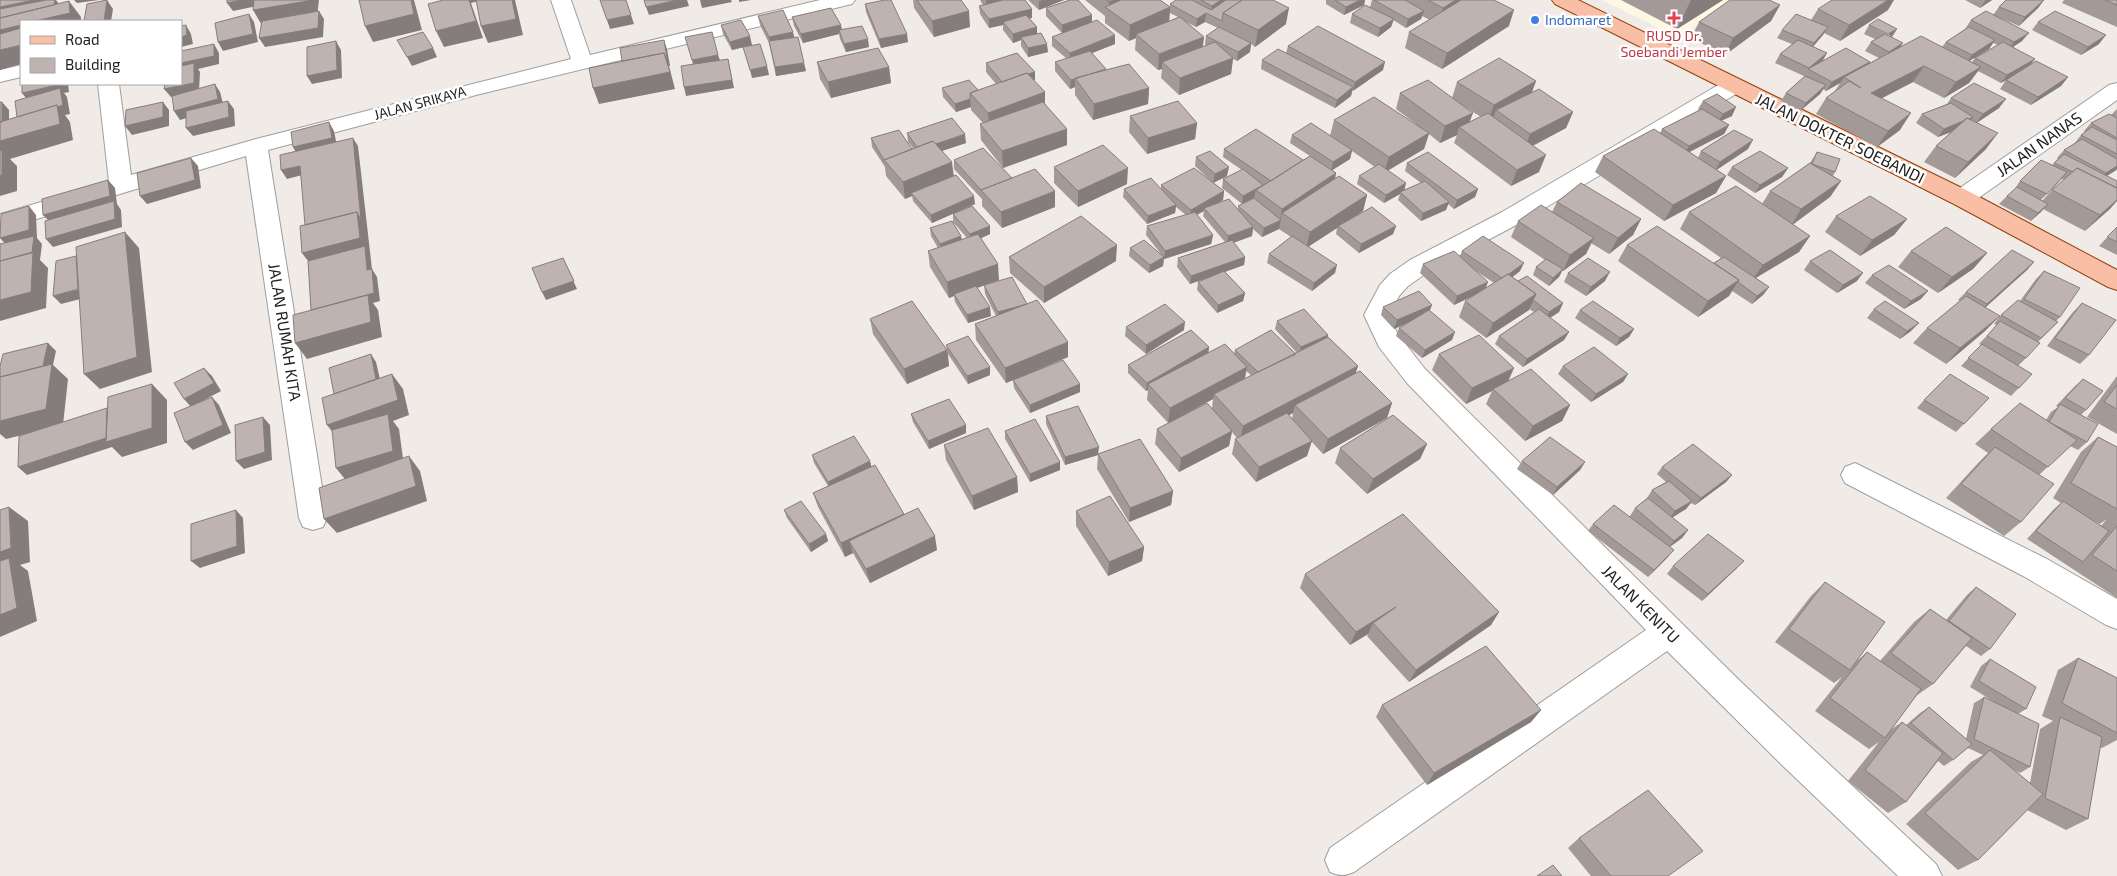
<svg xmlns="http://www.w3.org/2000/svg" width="2117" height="876" font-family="'Exo 2',sans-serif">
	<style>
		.education { fill: #fef7e4 }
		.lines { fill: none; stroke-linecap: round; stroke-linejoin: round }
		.minor-casing { stroke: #9e9e9e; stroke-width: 2 }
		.major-casing { stroke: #964207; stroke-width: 2 }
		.minor { fill: #fff; fill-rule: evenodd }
		.major { fill: #f8bfa6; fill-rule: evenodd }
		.wall { fill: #a39a98; fill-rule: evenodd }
		.shaded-wall { fill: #857d7c }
		.building { fill: #beb3b1; stroke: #857d7c }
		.health-dot { fill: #e0444e; stroke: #fff; stroke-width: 2 }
		.shop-dot { fill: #3f7fe0; stroke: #fff; stroke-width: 2 }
		.labels { text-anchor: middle; stroke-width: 5; stroke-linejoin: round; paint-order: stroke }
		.far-shop-label { font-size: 14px; fill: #366cbe; stroke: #fff; text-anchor: start }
		.far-health-label { font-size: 14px; fill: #be3a42; stroke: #fff }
		.far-street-label { font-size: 14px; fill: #212121; stroke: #fff }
		.street-label { font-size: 16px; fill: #212121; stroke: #fff }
	</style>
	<rect width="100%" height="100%" fill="#f1ebe8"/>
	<path class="education" d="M 1602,0 L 1739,0 L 1677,37 Z"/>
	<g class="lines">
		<defs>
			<path id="minor" d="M 551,0 L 571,0 L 590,55 L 820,0 L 855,0 L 852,4 L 480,94 L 268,150 L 327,518 L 323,527 L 313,530 L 303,527 L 299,518 L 246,156 L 0,230 L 0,214 L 109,182 L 98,84 L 119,84 L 131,175 L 256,139 L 571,59 Z
				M 21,65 L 21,77 L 0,82 L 0,70 Z
				M 1733,79 L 1741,81 L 1744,86 L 1741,91 L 1518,224 L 1428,272 L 1408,286 L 1399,296 L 1390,315 L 1397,333 L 1425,369 L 1741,682 L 1936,864 L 1942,876 L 1898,876 L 1782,765 L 1667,651 L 1354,872 C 1345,876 1339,876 1330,872 L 1325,860 L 1330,848 L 1646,630 L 1407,383 L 1379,347 L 1364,315 L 1380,285 L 1390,274 L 1410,260 L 1502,212 L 1725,81 Z
				M 2117,83 L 2117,100 L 1970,204 L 1962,206 L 1954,204 L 1950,198 L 1954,192 L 2109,85 Z
				M 1855,463 L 2047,559 L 2117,599 L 2117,629 L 2106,625 L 2025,577 L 1845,483 L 1841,475 L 1845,467 Z"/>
			<path id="major" d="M 1552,0 L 1578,0 L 1970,192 L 2117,270 L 2117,290 L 2108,287 L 1954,204 L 1555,4 Z"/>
		</defs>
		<use href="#minor" class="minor-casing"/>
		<use href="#major" class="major-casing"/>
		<use href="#minor" class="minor"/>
		<use href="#major" class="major"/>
	</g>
	<path class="wall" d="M 913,0 L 961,0 L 970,27 L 934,37 L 914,8 Z
		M 980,0 L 1025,0 L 1032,18 L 1029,18 L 1037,27 L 1037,34 L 1048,52 L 1028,57 L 1021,46 L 1021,40 L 1013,43 L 1003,30 L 1003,25 L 989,28 L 980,14 L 979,6 L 983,5 Z
		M 1028,0 L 1064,0 L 1039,10 Z
		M 1085,0 L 1160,0 L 1170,7 L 1170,4 L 1176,0 L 1273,0 L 1286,24 L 1255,47 L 1251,44 L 1250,52 L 1237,61 L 1233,59 L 1231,74 L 1179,95 L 1161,78 L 1162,69 L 1158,70 L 1135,50 L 1136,38 L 1129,41 L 1105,23 L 1105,16 ZM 1170,13 L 1178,17 L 1169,21 ZM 1186,22 L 1196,27 L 1205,22 L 1218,28 L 1206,36 L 1205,44 L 1206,45 L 1202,47 L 1204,37 Z
		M 1326,0 L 1365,0 L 1364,5 L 1344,15 L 1326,4 Z
		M 1372,0 L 1494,0 L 1509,26 L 1442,69 L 1405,48 L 1409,32 L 1430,20 L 1422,16 L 1421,19 L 1406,28 L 1393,20 L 1391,27 L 1378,37 L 1350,23 L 1352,14 L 1370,7 Z
		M 1621,0 L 1723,0 L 1677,29 Z
		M 1965,0 L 1992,0 L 1980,8 Z
		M 2044,0 L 2038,8 L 2019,26 L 1995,16 L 2022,41 L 2013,47 L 2031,65 L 2068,77 L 2061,86 L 2031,105 L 2000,89 L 2006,80 L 2010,78 L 2001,83 L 1978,71 L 1969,83 L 1944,98 L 1913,82 L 1882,98 L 1900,130 L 1877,147 L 1816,114 L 1826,98 L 1835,91 L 1840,83 L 1826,91 L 1823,89 L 1820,94 L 1800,111 L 1781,101 L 1786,93 L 1804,77 L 1804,76 L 1775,63 L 1780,54 L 1792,44 L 1777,38 L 1782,30 L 1811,20 L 1818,9 L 1888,10 L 1840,41 L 1824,33 L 1813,47 L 1827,53 L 1822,61 L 1870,62 L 1868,64 L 1879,58 L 1865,51 L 1871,42 L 1875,39 L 1864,34 L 1869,25 L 1892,37 L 1901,47 L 1942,47 L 1946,42 L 1965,29 L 1971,20 L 1993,15 L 1999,7 ZM 1993,43 L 1998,45 L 1975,58 L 1972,62 L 1969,61 L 1989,49 Z
		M 2064,0 L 2117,0 L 2117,27 L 2062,3 Z
		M 865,4 L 908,42 L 881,48 L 866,12 Z
		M 1780,5 L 1771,21 L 1725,55 L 1691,38 L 1699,22 Z
		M 1046,8 L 1092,15 L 1092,22 L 1115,44 L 1091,53 L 1106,69 L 1105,70 L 1149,88 L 1148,104 L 1093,120 L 1075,95 L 1075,87 L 1070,89 L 1055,71 L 1055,62 L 1067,59 L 1052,46 L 1052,37 L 1062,33 L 1046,16 Z
		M 758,16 L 795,37 L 806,71 L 776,76 L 769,43 L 760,25 Z
		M 792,17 L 841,25 L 842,30 L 869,47 L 846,52 L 840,39 L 839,34 L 803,43 L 794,26 Z
		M 2038,22 L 2099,44 L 2081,55 L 2032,30 Z
		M 721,25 L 752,45 L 732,50 L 723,34 Z
		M 1288,46 L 1383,70 L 1352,91 L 1351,96 L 1335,108 L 1261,69 L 1262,60 L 1286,53 Z
		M 817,62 L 889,67 L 891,83 L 831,98 L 820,79 Z
		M 986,63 L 1035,72 L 1034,81 L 1045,92 L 1045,104 L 1067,145 L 1003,168 L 981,140 L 980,124 L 983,123 L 971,110 L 971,107 L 956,112 L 943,97 L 942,88 L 978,90 L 996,84 L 986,72 Z
		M 1536,81 L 1532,92 L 1573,112 L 1566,128 L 1533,146 L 1539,172 L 1511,186 L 1454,143 L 1457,135 L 1440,143 L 1429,134 L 1424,149 L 1388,170 L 1404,190 L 1421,183 L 1405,171 L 1407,163 L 1478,189 L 1475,197 L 1454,209 L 1448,204 L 1446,210 L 1421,221 L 1398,200 L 1400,194 L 1384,203 L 1357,184 L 1359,176 L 1375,167 L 1352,151 L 1350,159 L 1332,170 L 1336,173 L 1335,179 L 1367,195 L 1363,211 L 1354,217 L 1396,226 L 1393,234 L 1359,253 L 1336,234 L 1337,228 L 1308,247 L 1335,273 L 1312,291 L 1267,263 L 1269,254 L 1291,237 L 1279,229 L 1262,237 L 1253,229 L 1252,236 L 1233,243 L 1245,257 L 1244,265 L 1225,272 L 1245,293 L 1243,301 L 1217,313 L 1197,290 L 1198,282 L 1209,277 L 1190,284 L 1177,267 L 1178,258 L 1225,242 L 1203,216 L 1204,211 L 1197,215 L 1213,235 L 1211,244 L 1164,259 L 1163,266 L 1149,273 L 1129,256 L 1130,248 L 1161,254 L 1146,235 L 1147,226 L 1186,215 L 1176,207 L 1175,213 L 1147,224 L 1123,197 L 1124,189 L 1161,189 L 1161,185 L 1224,191 L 1223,200 L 1216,204 L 1238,209 L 1238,206 L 1242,204 L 1222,188 L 1223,179 L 1242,170 L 1223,157 L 1224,149 L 1303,160 L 1310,156 L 1290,143 L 1292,135 L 1330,136 L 1334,120 L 1416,124 L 1396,109 L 1400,93 L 1452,98 L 1457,82 ZM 1457,102 L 1481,117 L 1470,122 Z
		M 1951,98 L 1999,108 L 1977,123 L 1986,149 L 1955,178 L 1924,162 L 1936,146 L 1951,132 L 1938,137 L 1916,123 L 1922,114 L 1947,104 Z
		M 1703,101 L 1732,116 L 1721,121 L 1729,125 L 1724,134 L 1689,152 L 1698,158 L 1701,151 L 1748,149 L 1716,170 L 1726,176 L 1716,193 L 1664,221 L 1595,172 L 1603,156 L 1660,133 L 1662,129 L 1699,110 L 1698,109 Z
		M 2117,109 L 2117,169 L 2107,176 L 2117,181 L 2117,201 L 2085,231 L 2043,209 L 2031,221 L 1999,204 L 2007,196 L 2014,190 L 2020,181 L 2052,165 L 2058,159 L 2057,158 L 2064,150 L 2074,144 L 2081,135 L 2085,132 L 2084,131 L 2091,123 L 2111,115 ZM 2062,179 L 2064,180 L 2052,190 L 2042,201 L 2041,200 Z
		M 1130,116 L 1197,123 L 1195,139 L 1147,154 L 1129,132 Z
		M 907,133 L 966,143 L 942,151 L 954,176 L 975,204 L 932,223 L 913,201 L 912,196 L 905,199 L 886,176 L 885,167 L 872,147 L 871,138 L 912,149 L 913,148 L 908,142 Z
		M 1817,152 L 1835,172 L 1833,176 L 1841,181 L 1830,197 L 1792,224 L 1810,236 L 1799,252 L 1756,278 L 1769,287 L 1763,295 L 1752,304 L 1732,291 L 1729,296 L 1698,317 L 1618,261 L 1627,245 L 1714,263 L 1721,258 L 1680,229 L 1689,212 L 1762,204 L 1770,191 L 1810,163 Z
		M 1196,157 L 1227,176 L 1213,183 L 1195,166 Z
		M 954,160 L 1055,207 L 1002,228 L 982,206 L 982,199 L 954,169 Z
		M 1054,167 L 1127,184 L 1078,207 L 1054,183 Z
		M 1732,167 L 1788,168 L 1782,177 L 1755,193 L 1727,175 Z
		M 1557,202 L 1641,219 L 1633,235 L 1609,254 L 1591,243 L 1586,254 L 1563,271 L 1562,271 L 1559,277 L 1549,286 L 1533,275 L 1536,267 L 1545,260 L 1511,237 L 1518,221 L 1552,212 Z
		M 953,214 L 990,226 L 990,234 L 981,238 L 999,280 L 977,288 L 991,316 L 968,323 L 955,302 L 954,296 L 949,298 L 930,267 L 928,251 L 938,248 L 931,236 L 930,228 L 961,236 L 962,240 L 967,238 L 953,222 Z
		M 1836,216 L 1907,219 L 1894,235 L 1860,256 L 1825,232 Z
		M 2117,227 L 2117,255 L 2099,246 Z
		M 1462,251 L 1520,271 L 1512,277 L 1518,281 L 1563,303 L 1559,312 L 1550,318 L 1569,332 L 1564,340 L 1523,367 L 1495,344 L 1499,336 L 1534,312 L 1529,309 L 1529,310 L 1486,338 L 1459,317 L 1465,301 L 1477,294 L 1454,305 L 1420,273 L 1423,264 L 1460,256 ZM 1476,271 L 1494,283 L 1486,288 Z
		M 1911,251 L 1987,253 L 1973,269 L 1938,293 L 1898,267 Z
		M 1009,257 L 1116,261 L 1044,303 L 1010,273 Z
		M 1810,261 L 1857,281 L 1837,293 L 1804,270 Z
		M 2034,262 L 2027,270 L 1986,307 L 1985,331 L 1946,364 L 1913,343 L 1927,328 L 1960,301 L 1958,300 L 1966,292 Z
		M 2044,271 L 2060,317 L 2056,321 L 2058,322 L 2038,342 L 2026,358 L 2018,366 L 2032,374 L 2011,396 L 1961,366 L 1981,345 L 1979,344 L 1997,325 L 1994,324 L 2001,315 L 2020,301 L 2036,279 Z
		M 1568,273 L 1605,281 L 1586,296 L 1564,282 Z
		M 1872,275 L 1921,299 L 1904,309 L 1865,283 Z
		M 984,285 L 1027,304 L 1068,357 L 1042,368 L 1080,384 L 1080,392 L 1030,413 L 1014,388 L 1013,380 L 1006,383 L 976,340 L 975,324 L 996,316 L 985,294 Z
		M 2082,303 L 2089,355 L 2080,364 L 2047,346 L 2073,312 Z
		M 1383,307 L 1430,311 L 1452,340 L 1422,358 L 1396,336 L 1399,328 L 1407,323 L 1394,329 L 1381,315 Z
		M 1874,309 L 1911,331 L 1900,339 L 1867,318 Z
		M 1580,310 L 1634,329 L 1629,337 L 1616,346 L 1575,318 Z
		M 870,319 L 947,349 L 946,345 L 990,375 L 968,384 L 948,354 L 949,366 L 907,384 L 873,334 Z
		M 1277,321 L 1328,335 L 1328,337 L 1358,366 L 1355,374 L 1392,403 L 1387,418 L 1323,454 L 1311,441 L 1307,456 L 1256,482 L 1232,454 L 1235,439 L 1237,438 L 1232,432 L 1229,446 L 1179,472 L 1155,444 L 1157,429 L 1168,423 L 1147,400 L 1148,390 L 1146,391 L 1128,373 L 1128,365 L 1209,347 L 1208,353 L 1234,354 L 1235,350 L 1297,353 L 1275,329 ZM 1246,371 L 1252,376 L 1245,379 ZM 1213,399 L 1212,408 L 1185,414 ZM 1293,413 L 1292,419 L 1289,415 Z
		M 1126,327 L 1184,330 L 1146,354 L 1125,336 Z
		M 1439,354 L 1508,381 L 1570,405 L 1562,421 L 1525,441 L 1486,404 L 1492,391 L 1466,404 L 1432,370 Z
		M 1563,366 L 1628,374 L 1623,382 L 1591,402 L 1558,374 Z
		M 2117,376 L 2117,434 L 2087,417 Z
		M 2083,379 L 2086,410 L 2081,415 L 2087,442 L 2078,450 L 2070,446 L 2039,475 L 2021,522 L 2004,536 L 1946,498 L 1979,462 L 1988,453 L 1975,444 L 1991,429 L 2046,420 L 2051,412 L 2058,407 L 2056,406 L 2074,387 Z
		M 1989,398 L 1956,432 L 1917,408 L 1924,400 Z
		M 911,414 L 966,433 L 929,449 L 913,422 Z
		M 1046,416 L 1098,454 L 1173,491 L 1171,505 L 1129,522 L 1097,469 L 1098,455 L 1065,465 L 1046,424 Z
		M 1005,431 L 1060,470 L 1030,482 L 1005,439 Z
		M 2098,437 L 2117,447 L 2117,598 L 2027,539 L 2054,509 L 2061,503 L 2053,498 L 2081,452 ZM 2088,518 L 2100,524 L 2107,519 L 2101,526 Z
		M 1427,444 L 1420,459 L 1367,494 L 1335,463 L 1340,448 Z
		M 944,445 L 1017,477 L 1018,492 L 974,510 L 946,460 Z
		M 812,455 L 870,461 L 871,467 L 904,515 L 937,550 L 870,583 L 853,553 L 845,557 L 818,507 L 813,493 L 828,486 L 814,463 Z
		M 1522,461 L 1585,462 L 1580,470 L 1553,495 L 1517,469 Z
		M 1662,467 L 1732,475 L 1726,482 L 1695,505 L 1691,503 L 1686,509 L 1672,518 L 1688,530 L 1682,538 L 1670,547 L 1668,557 L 1648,577 L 1588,531 L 1593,524 L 1630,516 L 1635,508 L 1647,498 L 1652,490 L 1666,482 L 1657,474 Z
		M 784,510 L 826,534 L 828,541 L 811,552 L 787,518 Z
		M 1076,511 L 1144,547 L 1142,561 L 1108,576 L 1076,526 Z
		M 1673,566 L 1737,568 L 1702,601 L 1667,574 Z
		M 1305,574 L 1499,612 L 1491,625 L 1409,682 L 1367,636 L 1368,634 L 1350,645 L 1300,588 Z
		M 1825,582 L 1858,660 L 1867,652 L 1880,661 L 1914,622 L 1930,609 L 1946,620 L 1967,595 L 1976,587 L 1990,649 L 1981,656 L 1966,646 L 1933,684 L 1916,696 L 1890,730 L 1902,722 L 1906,725 L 1920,713 L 1929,707 L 1966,739 L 1974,703 L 1984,697 L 1996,703 L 1970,687 L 1981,666 L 1990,659 L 2026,709 L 2018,714 L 2030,767 L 2020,773 L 2014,770 L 2030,783 L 2040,729 L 2053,721 L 2042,716 L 2058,670 L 2078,658 L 2117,678 L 2117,740 L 2102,748 L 2100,747 L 2088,819 L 2066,830 L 2027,810 L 1978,860 L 1958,870 L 1906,824 L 1971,762 L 1983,755 L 1968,748 L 1953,760 L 1944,766 L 1938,761 L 1906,802 L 1888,813 L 1848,781 L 1879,742 L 1869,749 L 1815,711 L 1842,677 L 1834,683 L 1775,642 L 1811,596 Z
		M 1382,705 L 1541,710 L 1531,722 L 1427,785 L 1376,717 Z
		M 1579,838 L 1668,876 L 1591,876 L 1568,848 Z"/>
	<path class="shaded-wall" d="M 34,0 L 50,0 L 0,16 L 0,7 Z
		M 55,0 L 56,0 L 61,7 L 69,1 L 81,17 L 81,21 L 21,21 L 21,44 L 0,49 L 0,21 Z
		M 74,0 L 99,0 L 77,3 Z
		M 107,0 L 113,9 L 111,21 L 104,21 Z
		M 241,0 L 285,0 L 233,11 L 227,3 Z
		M 308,0 L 319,0 L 317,17 L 263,27 L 253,10 Z
		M 411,0 L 414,0 L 422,30 L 373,42 L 365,26 Z
		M 467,0 L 483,0 L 471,3 L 483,38 L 444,47 L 436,31 Z
		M 512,0 L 515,0 L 523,35 L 488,43 L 481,26 Z
		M 677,0 L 687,0 L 689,6 L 649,15 L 646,7 Z
		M 700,0 L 731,0 L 732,2 L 702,8 Z
		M 739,0 L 751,0 L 739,2 Z
		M 986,0 L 1017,0 L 986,9 Z
		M 1043,0 L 1064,0 L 1039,10 L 1039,1 Z
		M 1115,0 L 1152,0 L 1109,10 L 1109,2 Z
		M 1221,0 L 1233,0 L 1211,14 L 1212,6 Z
		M 1360,0 L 1365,0 L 1364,5 L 1344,15 L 1346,7 Z
		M 1456,0 L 1467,0 L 1438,24 L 1443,8 Z
		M 1691,0 L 1723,0 L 1677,29 Z
		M 1888,0 L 1894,0 L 1888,10 L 1840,41 L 1849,25 Z
		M 1986,0 L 1992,0 L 1980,8 Z
		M 2044,0 L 2038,8 L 2019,26 L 2025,17 Z
		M 1780,5 L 1771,21 L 1725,55 L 1733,38 Z
		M 1170,7 L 1169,23 L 1136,34 L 1136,38 L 1129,41 L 1130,25 Z
		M 1289,8 L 1286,24 L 1255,47 L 1258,30 Z
		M 1032,9 L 1032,18 L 1005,24 L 1003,22 L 1003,25 L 989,28 L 989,19 Z
		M 1514,10 L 1509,26 L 1442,69 L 1447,53 Z
		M 319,11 L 324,19 L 323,37 L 265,47 L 259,38 Z
		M 969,11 L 970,27 L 934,37 L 932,21 Z
		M 1424,11 L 1421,19 L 1406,28 L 1408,19 Z
		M 1206,13 L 1205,22 L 1196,27 L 1197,19 Z
		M 249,14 L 254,22 L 258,42 L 223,51 L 218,42 Z
		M 631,15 L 634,24 L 610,29 L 607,20 Z
		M 1092,15 L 1092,24 L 1062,33 L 1062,25 Z
		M 1394,19 L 1391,27 L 1378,37 L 1380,28 Z
		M 186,25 L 191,34 L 193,44 L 181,47 L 181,37 Z
		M 841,25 L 842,33 L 839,30 L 839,34 L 803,43 L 801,34 Z
		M 1037,27 L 1037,35 L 1021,37 L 1021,40 L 1013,43 L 1013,34 Z
		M 1828,27 L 1823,35 L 1809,51 L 1814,43 Z
		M 1897,29 L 1892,37 L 1888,34 Z
		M 793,32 L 795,40 L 771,46 L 769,37 Z
		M 2029,33 L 2022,41 L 2008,50 L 2014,42 Z
		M 907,34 L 908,42 L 881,48 L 879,39 Z
		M 1115,35 L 1115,44 L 1070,62 L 1070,53 Z
		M 2106,35 L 2099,44 L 2081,55 L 2088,47 Z
		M 750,36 L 752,45 L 732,50 L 730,42 Z
		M 1204,37 L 1202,53 L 1162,62 L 1162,69 L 1158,70 L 1159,54 Z
		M 868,39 L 869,47 L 846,52 L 844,44 Z
		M 664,40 L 667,49 L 670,66 L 669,66 L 675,89 L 599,104 L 593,88 Z
		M 1995,40 L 1989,49 L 1966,63 L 1972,55 Z
		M 336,41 L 341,50 L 342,78 L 312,84 L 307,76 Z
		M 1251,43 L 1250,52 L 1237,61 L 1238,52 Z
		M 1903,43 L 1898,51 L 1884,60 L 1889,52 Z
		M 214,44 L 219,53 L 219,64 L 198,69 L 200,72 L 199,91 L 171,97 L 164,89 L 181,72 L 181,63 Z
		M 1047,44 L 1048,52 L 1028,57 L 1028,48 Z
		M 21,45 L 21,64 L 0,70 L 0,50 Z
		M 433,48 L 437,57 L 412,66 L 407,57 Z
		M 1827,53 L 1822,62 L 1808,69 Z
		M 718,55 L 721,63 L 694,69 L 692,60 Z
		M 1233,58 L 1231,74 L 1179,95 L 1180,78 Z
		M 728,59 L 734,88 L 686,96 L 684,87 Z
		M 2035,59 L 2029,67 L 2001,83 L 2007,75 Z
		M 1385,62 L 1383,70 L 1353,91 L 1355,82 Z
		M 1870,62 L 1865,70 L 1844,77 L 1840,83 L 1826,91 L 1832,82 Z
		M 804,63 L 806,71 L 776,76 L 775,67 Z
		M 767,66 L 769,75 L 752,78 L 750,70 Z
		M 1924,66 L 1913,82 L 1861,109 L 1871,93 Z
		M 889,67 L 891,83 L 831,98 L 828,82 Z
		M 1981,67 L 1969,83 L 1944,98 L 1956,82 Z
		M 1035,72 L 1035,80 L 1003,91 L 1002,83 Z
		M 2068,77 L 2061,86 L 2031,105 L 2038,97 Z
		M 1075,79 L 1075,87 L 1070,89 L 1071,80 Z
		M 1536,81 L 1530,97 L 1496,110 L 1493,119 L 1488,121 L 1494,105 Z
		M 61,84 L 68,84 L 69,92 L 64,93 L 67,97 L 70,114 L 65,115 L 70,122 L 73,140 L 10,159 L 17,166 L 17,191 L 0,196 L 0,141 L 57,105 L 29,102 L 22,93 Z
		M 215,84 L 220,92 L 224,107 L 180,120 L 174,111 Z
		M 1826,85 L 1820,94 L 1800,111 L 1806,103 Z
		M 1353,87 L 1351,96 L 1335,108 L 1337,100 Z
		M 1149,88 L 1148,104 L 1093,120 L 1094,104 Z
		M 1045,92 L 1045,108 L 989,129 L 988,113 Z
		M 970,99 L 971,107 L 956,112 L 955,104 Z
		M 2006,99 L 1999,108 L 1976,123 L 1983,114 Z
		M 228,101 L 234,109 L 235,126 L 193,136 L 186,128 Z
		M 2,102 L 9,110 L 9,130 L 0,133 Z
		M 163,102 L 169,110 L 169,126 L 132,135 L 125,126 Z
		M 1736,107 L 1732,116 L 1718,122 L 1723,114 Z
		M 1573,112 L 1566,128 L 1524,150 L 1530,134 Z
		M 1473,113 L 1467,129 L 1459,127 L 1457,135 L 1440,143 L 1445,126 Z
		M 1911,113 L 1900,130 L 1877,147 L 1888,131 Z
		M 1973,117 L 1967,126 L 1938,137 L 1944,129 Z
		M 329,122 L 334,131 L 337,146 L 298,156 L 293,147 Z
		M 1197,123 L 1195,139 L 1147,154 L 1148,138 Z
		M 1729,125 L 1724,134 L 1684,155 L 1689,146 Z
		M 1067,129 L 1067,145 L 1003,168 L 1002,151 Z
		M 1429,133 L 1424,149 L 1384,173 L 1389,157 Z
		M 1998,133 L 1986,149 L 1955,178 L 1968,162 Z
		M 965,134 L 966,143 L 920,158 L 919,150 Z
		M 353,138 L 358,146 L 373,278 L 314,269 L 302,253 L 357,212 Z
		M 1753,140 L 1748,149 L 1715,171 L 1720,162 Z
		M 1352,150 L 1350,159 L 1331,171 L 1333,162 Z
		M 1546,155 L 1539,172 L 1511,186 L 1517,170 Z
		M 191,158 L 198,166 L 201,188 L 147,204 L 140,196 Z
		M 952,162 L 954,178 L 911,193 L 912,196 L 905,199 L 903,182 Z
		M 300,166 L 306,174 L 287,179 L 281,170 Z
		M 2117,166 L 2117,169 L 2115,171 L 2098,181 L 2106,173 Z
		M 1229,167 L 1227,176 L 1213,183 L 1215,174 Z
		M 1128,168 L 1127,184 L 1078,207 L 1078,191 Z
		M 1788,168 L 1782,177 L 1755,193 L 1760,185 Z
		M 1336,173 L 1333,189 L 1282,213 L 1279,229 L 1262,237 L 1264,228 L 1280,221 L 1282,209 Z
		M 1726,176 L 1716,193 L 1664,221 L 1673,205 Z
		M 108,180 L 115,188 L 117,204 L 121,210 L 122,227 L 53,247 L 46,239 L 51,223 L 43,215 Z
		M 1841,181 L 1830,197 L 1791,226 L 1801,209 Z
		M 1406,183 L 1404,192 L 1400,192 L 1400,194 L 1384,203 L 1386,195 Z
		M 1263,186 L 1256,190 L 1254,198 L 1242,204 L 1243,196 Z
		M 1478,189 L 1475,197 L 1454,209 L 1457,200 Z
		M 1055,191 L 1055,207 L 1002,228 L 1001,212 Z
		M 1224,191 L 1223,200 L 1206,210 L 1204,208 L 1204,211 L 1190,218 L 1191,210 Z
		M 1367,195 L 1363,211 L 1339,227 L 1338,226 L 1337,228 L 1306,248 L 1310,232 Z
		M 974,196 L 975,204 L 932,223 L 931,215 Z
		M 2117,200 L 2117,201 L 2110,209 L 2085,231 L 2100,215 Z
		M 1449,202 L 1446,210 L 1421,221 L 1423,213 Z
		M 2048,204 L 2041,212 L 2031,221 L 2038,213 Z
		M 1176,205 L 1175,213 L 1147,224 L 1148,216 Z
		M 29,206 L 36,215 L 37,238 L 42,244 L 40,260 L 48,268 L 46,308 L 0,321 L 0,300 L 8,247 L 0,238 Z
		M 1641,219 L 1633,235 L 1609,254 L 1618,238 Z
		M 1907,219 L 1894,235 L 1860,256 L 1872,240 Z
		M 990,226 L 990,234 L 971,243 L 970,234 Z
		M 1396,226 L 1393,234 L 1359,253 L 1361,244 Z
		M 1253,227 L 1252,236 L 1227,245 L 1228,236 Z
		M 125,232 L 139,248 L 152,372 L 100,389 L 84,374 Z
		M 1213,235 L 1211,244 L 1164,259 L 1165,251 Z
		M 961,236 L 962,244 L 940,252 L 940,244 Z
		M 1810,236 L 1799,252 L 1752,280 L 1763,265 Z
		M 1594,238 L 1586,254 L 1563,271 L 1570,255 Z
		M 1117,245 L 1116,261 L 1044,303 L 1044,287 Z
		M 1987,253 L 1973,269 L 1938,293 L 1952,277 Z
		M 1164,257 L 1163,266 L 1149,273 L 1150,265 Z
		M 1245,257 L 1244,265 L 1190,284 L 1191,276 Z
		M 563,258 L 577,289 L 546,300 L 542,292 Z
		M 2034,262 L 2027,270 L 1980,312 L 1987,304 Z
		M 1524,263 L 1520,271 L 1500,287 L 1503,278 Z
		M 998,264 L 999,280 L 955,296 L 954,294 L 954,296 L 949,298 L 947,282 Z
		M 1337,265 L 1335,273 L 1312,291 L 1314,283 Z
		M 372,269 L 377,277 L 380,301 L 373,303 L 378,310 L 382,337 L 307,359 L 295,343 L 317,318 Z
		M 1563,269 L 1559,277 L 1549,286 L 1553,278 Z
		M 1610,272 L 1605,281 L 1586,296 L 1591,287 Z
		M 1863,273 L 1857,281 L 1837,293 L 1843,285 Z
		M 1739,280 L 1729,296 L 1698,317 L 1708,301 Z
		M 1488,282 L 1485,290 L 1454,305 L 1457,296 Z
		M 1769,287 L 1763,295 L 1752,304 L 1757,296 Z
		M 80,289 L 88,297 L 61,304 L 53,296 Z
		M 1928,291 L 1921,299 L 1904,309 L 1911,301 Z
		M 1245,293 L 1243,301 L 1217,313 L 1218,305 Z
		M 1536,294 L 1529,310 L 1486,338 L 1493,323 Z
		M 1563,303 L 1559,312 L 1545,321 L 1549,312 Z
		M 1027,304 L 999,321 L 998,312 Z
		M 1432,305 L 1429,313 L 1394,329 L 1397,320 Z
		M 990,307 L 991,316 L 968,323 L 967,315 Z
		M 2000,316 L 1985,331 L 1946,364 L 1960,348 Z
		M 1185,322 L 1184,330 L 1146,354 L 1146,345 Z
		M 1919,323 L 1911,331 L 1900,339 L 1907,331 Z
		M 1634,329 L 1629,337 L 1616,346 L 1620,338 Z
		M 1455,332 L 1452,340 L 1422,358 L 1425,350 Z
		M 1569,332 L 1564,340 L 1523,367 L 1527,359 Z
		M 1328,335 L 1326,343 L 1299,356 L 1301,347 Z
		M 1068,342 L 1068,357 L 1006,383 L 1005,368 Z
		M 48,343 L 56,351 L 53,365 L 68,379 L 63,425 L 6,439 L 0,434 L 0,421 L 5,389 Z
		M 1209,347 L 1208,356 L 1148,384 L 1148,390 L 1146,391 L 1147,383 Z
		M 947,350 L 949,366 L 907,384 L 904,369 Z
		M 371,354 L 376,362 L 382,388 L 340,402 Z
		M 1358,366 L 1353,381 L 1295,405 L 1293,413 L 1240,441 L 1243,426 Z
		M 990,367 L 990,375 L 968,384 L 967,376 Z
		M 1247,367 L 1244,382 L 1214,394 L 1213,399 L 1168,423 L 1170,408 Z
		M 204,368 L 212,376 L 221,391 L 191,407 L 184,399 Z
		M 1514,368 L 1507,384 L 1493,389 L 1492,391 L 1466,404 L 1472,388 Z
		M 392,374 L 403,389 L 409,415 L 393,421 L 399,429 L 404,466 L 348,483 L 336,468 L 339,440 L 327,425 Z
		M 1628,374 L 1623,382 L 1591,402 L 1596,394 Z
		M 152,384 L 167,400 L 167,443 L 122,457 L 112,447 L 27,475 L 18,467 Z
		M 1080,384 L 1080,392 L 1030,413 L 1030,405 Z
		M 212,397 L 219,405 L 231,433 L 193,450 L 185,442 Z
		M 1392,403 L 1387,418 L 1323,454 L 1328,439 Z
		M 1570,405 L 1562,421 L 1525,441 L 1533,426 Z
		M 263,417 L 270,425 L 272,460 L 244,469 L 236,461 Z
		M 966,425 L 966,433 L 929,449 L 928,441 Z
		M 1232,431 L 1229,446 L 1179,472 L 1181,458 Z
		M 1312,441 L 1307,456 L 1256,482 L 1259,467 Z
		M 1427,444 L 1420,459 L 1367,494 L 1373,479 Z
		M 1099,447 L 1098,455 L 1065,465 L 1065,457 Z
		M 409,456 L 420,471 L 427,501 L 337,533 L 324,519 Z
		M 870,461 L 872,469 L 830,489 L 828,482 Z
		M 1060,462 L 1060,470 L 1030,482 L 1030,474 Z
		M 1585,462 L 1580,470 L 1553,495 L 1557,487 Z
		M 1732,475 L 1726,482 L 1695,505 L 1701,498 Z
		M 1017,477 L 1018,492 L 974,510 L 972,496 Z
		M 1173,491 L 1171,505 L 1129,522 L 1130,508 Z
		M 1692,501 L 1686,509 L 1669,519 L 1675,511 Z
		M 9,507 L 28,521 L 30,562 L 20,565 L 28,571 L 37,621 L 0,637 L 0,552 Z
		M 236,510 L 243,518 L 245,553 L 200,568 L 191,561 Z
		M 904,514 L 906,528 L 849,541 L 853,553 L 845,557 L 841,543 Z
		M 1688,530 L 1682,538 L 1668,548 L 1674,541 Z
		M 826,534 L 828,541 L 811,552 L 809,544 Z
		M 935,536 L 937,550 L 870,583 L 866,569 Z
		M 1144,547 L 1142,561 L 1108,576 L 1109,562 Z
		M 1674,550 L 1668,557 L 1648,577 L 1654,570 Z
		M 1744,561 L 1737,568 L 1702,601 L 1708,594 Z
		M 1396,607 L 1373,623 L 1368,634 L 1350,645 L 1356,632 Z
		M 1499,612 L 1491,625 L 1409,682 L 1416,670 Z
		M 1541,710 L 1531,722 L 1427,785 L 1434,773 Z"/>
	<path class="building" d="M 0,0 L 34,0 L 0,7 Z
		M 46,0 L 55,0 L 54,5 L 0,18 L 0,9 Z
		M 107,0 L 104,21 L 84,21 L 87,4 Z
		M 227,0 L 241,0 L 227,3 Z
		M 254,0 L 308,0 L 308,1 L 253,10 Z
		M 359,0 L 411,0 L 414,14 L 365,26 Z
		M 443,0 L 469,0 L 476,21 L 436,31 L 428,4 Z
		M 476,0 L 512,0 L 516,19 L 481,26 Z
		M 600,0 L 626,0 L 631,15 L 607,20 Z
		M 644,0 L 677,0 L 646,7 Z
		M 885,0 L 891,0 L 907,34 L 879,39 L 865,4 Z
		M 917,0 L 961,0 L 969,11 L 932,21 Z
		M 1003,0 L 1025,0 L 1032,9 L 989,19 L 979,6 Z
		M 1070,0 L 1078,0 L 1092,15 L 1062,25 L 1046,8 Z
		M 1106,0 L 1115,0 L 1109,2 Z
		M 1121,0 L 1160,0 L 1170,7 L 1130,25 L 1105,7 Z
		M 1176,0 L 1192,0 L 1211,10 L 1226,0 L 1242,0 L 1223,13 L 1222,21 L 1206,13 L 1197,19 L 1170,4 Z
		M 1201,0 L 1221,0 L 1212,6 Z
		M 1242,0 L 1273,0 L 1289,8 L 1258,30 L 1223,13 Z
		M 1335,0 L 1360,0 L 1346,7 Z
		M 1374,0 L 1405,0 L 1424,11 L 1408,19 Z
		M 1428,0 L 1456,0 L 1443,8 Z
		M 1461,0 L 1494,0 L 1514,10 L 1447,53 L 1409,32 Z
		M 1730,0 L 1769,0 L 1780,5 L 1733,38 L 1699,22 Z
		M 1832,0 L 1888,0 L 1849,25 L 1818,9 Z
		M 2006,0 L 2044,0 L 2025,17 L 1999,7 Z
		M 2105,0 L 2117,0 L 2117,5 Z
		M 69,1 L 70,13 L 35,21 L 21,21 L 21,25 L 0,30 L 0,18 Z
		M 1365,5 L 1394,19 L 1380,28 L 1352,14 Z
		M 831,8 L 841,25 L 801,34 L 792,17 Z
		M 783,10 L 793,32 L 769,37 L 758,16 Z
		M 319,11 L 318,28 L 259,38 L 262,21 Z
		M 1986,11 L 2029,33 L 2014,42 L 1971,20 Z
		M 2055,11 L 2106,35 L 2088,47 L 2038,22 Z
		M 249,14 L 253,34 L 218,42 L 215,23 Z
		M 1796,14 L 1828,27 L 1814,43 L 1782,30 Z
		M 1026,15 L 1037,27 L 1013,34 L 1003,22 Z
		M 1180,17 L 1204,37 L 1159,54 L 1136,34 Z
		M 1878,19 L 1897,29 L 1888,34 L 1869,25 Z
		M 741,20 L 750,36 L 730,42 L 721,25 Z
		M 1097,20 L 1115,35 L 1070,53 L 1052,37 Z
		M 186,25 L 187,35 L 181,37 L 181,26 Z
		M 862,26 L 868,39 L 844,44 L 839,30 Z
		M 1318,26 L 1385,62 L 1355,82 L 1288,46 Z
		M 1219,27 L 1251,43 L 1238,52 L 1206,36 Z
		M 1969,27 L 1995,40 L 1972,55 L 1946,42 Z
		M 21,28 L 21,45 L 0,50 L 0,34 Z
		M 423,32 L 433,48 L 407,57 L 397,40 Z
		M 712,32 L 718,55 L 692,60 L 685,37 Z
		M 1041,33 L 1047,44 L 1028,48 L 1021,37 Z
		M 1885,34 L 1903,43 L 1889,52 L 1871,42 Z
		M 1921,36 L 1981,67 L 1956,82 L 1924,66 L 1871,93 L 1911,113 L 1888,131 L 1826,98 L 1849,81 L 1861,88 L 1844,77 Z
		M 798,37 L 804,63 L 775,67 L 769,41 Z
		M 664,40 L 667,58 L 666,58 L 664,53 L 622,61 L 620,48 Z
		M 1798,40 L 1827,53 L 1809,68 L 1780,54 Z
		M 336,41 L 337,70 L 307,76 L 307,47 Z
		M 1215,42 L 1233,58 L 1180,78 L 1162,62 Z
		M 2003,42 L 2035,59 L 2007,75 L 1975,58 Z
		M 214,44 L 214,56 L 181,63 L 181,51 Z
		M 760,44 L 767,66 L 750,70 L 743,47 Z
		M 878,48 L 889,67 L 828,82 L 817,62 Z
		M 1846,48 L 1870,62 L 1832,82 L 1808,69 Z
		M 1278,49 L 1353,87 L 1337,100 L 1262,60 Z
		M 1090,51 L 1106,69 L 1071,80 L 1055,62 Z
		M 664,53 L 670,72 L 593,88 L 589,68 Z
		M 1017,53 L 1035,72 L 1028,74 L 1027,73 L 1002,82 L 986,63 Z
		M 1499,58 L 1536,81 L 1494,105 L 1457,82 Z
		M 728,59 L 732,80 L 684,87 L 681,66 Z
		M 2036,61 L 2068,77 L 2038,97 L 2006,80 Z
		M 194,63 L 194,83 L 164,89 L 165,84 L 181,84 L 181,66 Z
		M 1129,64 L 1149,88 L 1094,104 L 1075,78 Z
		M 1027,73 L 1045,92 L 988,113 L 970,93 Z
		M 1805,76 L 1826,85 L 1806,103 L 1786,93 Z
		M 969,80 L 978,90 L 970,93 L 970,99 L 955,104 L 942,88 Z
		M 1428,80 L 1473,113 L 1445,126 L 1400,93 Z
		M 1974,83 L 2006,99 L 1983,114 L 1951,98 Z
		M 22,84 L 61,84 L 22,93 Z
		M 215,84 L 218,99 L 174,111 L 172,96 Z
		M 60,88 L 63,105 L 58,107 L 57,105 L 17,117 L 15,101 Z
		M 1539,89 L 1573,112 L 1530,134 L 1496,110 Z
		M 1717,94 L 1736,107 L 1723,114 L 1703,101 Z
		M 1374,97 L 1429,133 L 1389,157 L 1334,120 Z
		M 228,101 L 229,117 L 186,128 L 186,111 Z
		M 1178,101 L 1197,123 L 1148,138 L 1130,116 Z
		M 0,102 L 2,102 L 2,122 L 0,122 Z
		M 163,102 L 163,117 L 125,126 L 126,110 Z
		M 1043,102 L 1067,129 L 1002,151 L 980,124 Z
		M 1951,103 L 1973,117 L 1969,119 L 1967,118 L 1963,121 L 1944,129 L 1922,114 Z
		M 57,105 L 60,124 L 0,141 L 0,122 Z
		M 1702,109 L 1729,125 L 1689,146 L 1662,129 Z
		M 1488,113 L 1546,155 L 1517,170 L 1459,127 Z
		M 2109,114 L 2117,118 L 2117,138 L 2091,123 Z
		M 952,118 L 965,134 L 936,144 L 933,141 L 917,147 L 907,133 Z
		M 1967,118 L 1998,133 L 1968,162 L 1936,146 Z
		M 329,122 L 332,138 L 293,147 L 291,132 Z
		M 1311,123 L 1352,150 L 1333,162 L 1292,135 Z
		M 2092,127 L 2117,140 L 2117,154 L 2081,135 Z
		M 1256,129 L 1303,160 L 1271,181 L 1224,149 Z
		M 1654,129 L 1726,176 L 1673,205 L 1603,156 Z
		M 899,130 L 912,149 L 884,160 L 871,138 Z
		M 1734,130 L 1753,140 L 1720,162 L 1701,151 Z
		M 353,138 L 361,220 L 357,212 L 305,225 L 300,166 L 281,170 L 280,155 Z
		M 2082,139 L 2117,159 L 2117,166 L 2106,173 L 2064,150 Z
		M 933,141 L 952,162 L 903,182 L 884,160 Z
		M 1103,145 L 1128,168 L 1078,191 L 1054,167 Z
		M 983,148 L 1012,178 L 981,190 L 954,160 Z
		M 2,150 L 2,175 L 0,176 L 0,151 Z
		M 1210,151 L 1229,167 L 1215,174 L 1196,157 Z
		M 1760,151 L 1788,168 L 1760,185 L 1732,167 Z
		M 1428,152 L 1478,189 L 1457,200 L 1407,163 Z
		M 1817,152 L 1840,159 L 1835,172 L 1812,164 Z
		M 2064,154 L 2117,181 L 2117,188 L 2077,168 L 2073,172 L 2054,163 Z
		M 1310,156 L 1336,173 L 1282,209 L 1256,190 Z
		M 191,158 L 195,180 L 140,196 L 137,173 Z
		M 2041,160 L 2067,172 L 2047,194 L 2020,181 Z
		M 1810,163 L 1841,181 L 1801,209 L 1770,191 Z
		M 1379,164 L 1406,183 L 1386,195 L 1359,176 Z
		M 1194,168 L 1224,191 L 1191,210 L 1161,185 Z
		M 2077,168 L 2117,188 L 2117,200 L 2100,215 L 2052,190 Z
		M 1035,169 L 1055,191 L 1001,212 L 981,190 Z
		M 1243,169 L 1263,185 L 1243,196 L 1223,179 Z
		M 956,175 L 974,196 L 931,215 L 911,193 Z
		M 1339,176 L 1367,195 L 1310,232 L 1282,213 Z
		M 1151,178 L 1176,205 L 1148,216 L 1124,189 Z
		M 108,180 L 110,196 L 43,215 L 42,199 Z
		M 1425,181 L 1449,202 L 1423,213 L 1400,192 Z
		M 1581,183 L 1641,219 L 1618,238 L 1557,202 Z
		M 1736,186 L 1810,236 L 1763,265 L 1689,212 Z
		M 2017,187 L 2048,204 L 2038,213 L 2007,196 Z
		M 1870,196 L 1907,219 L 1872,240 L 1836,216 Z
		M 1254,198 L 1281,220 L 1264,228 L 1238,206 Z
		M 1229,199 L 1253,227 L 1228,236 L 1204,208 Z
		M 114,201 L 115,219 L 46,239 L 45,221 Z
		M 1541,205 L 1594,238 L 1570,255 L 1518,221 Z
		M 29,206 L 29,230 L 0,238 L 1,214 Z
		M 972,206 L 990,226 L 970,234 L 953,214 Z
		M 1372,207 L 1396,226 L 1361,244 L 1338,226 Z
		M 357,212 L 360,238 L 302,253 L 300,226 Z
		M 1195,212 L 1213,235 L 1165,251 L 1147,226 Z
		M 1081,216 L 1117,245 L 1044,287 L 1009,257 Z
		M 952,221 L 961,236 L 940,244 L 930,228 Z
		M 1657,226 L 1739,280 L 1708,301 L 1627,245 Z
		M 1946,227 L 1987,253 L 1952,277 L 1911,251 Z
		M 2117,227 L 2117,242 L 2107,237 Z
		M 125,232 L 137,357 L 84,374 L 76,247 Z
		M 978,234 L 998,264 L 947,282 L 928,251 Z
		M 34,236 L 32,253 L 0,261 L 0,244 Z
		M 1292,236 L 1337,265 L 1314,283 L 1269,254 Z
		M 1483,236 L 1524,263 L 1509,274 L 1508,274 L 1502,278 L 1462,251 Z
		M 1144,240 L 1164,257 L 1150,265 L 1130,248 Z
		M 1232,240 L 1245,257 L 1191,276 L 1178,258 Z
		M 365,246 L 367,270 L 372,269 L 374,293 L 311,310 L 308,261 Z
		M 1830,250 L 1863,273 L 1843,285 L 1810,261 Z
		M 2012,250 L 2034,262 L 1987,304 L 1966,292 Z
		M 1454,251 L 1488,282 L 1457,296 L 1423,264 Z
		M 33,252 L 31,292 L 0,300 L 0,261 Z
		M 76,256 L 78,289 L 53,296 L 56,261 Z
		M 1724,257 L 1769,287 L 1757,296 L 1738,282 L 1739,280 L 1714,263 Z
		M 563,258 L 574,281 L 542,292 L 532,268 Z
		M 1588,258 L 1610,272 L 1591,287 L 1568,273 Z
		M 1546,259 L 1563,269 L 1553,278 L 1536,267 Z
		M 1889,265 L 1928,291 L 1911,301 L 1872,275 Z
		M 1224,271 L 1245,293 L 1218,305 L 1198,282 Z
		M 2044,271 L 2080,288 L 2060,317 L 2024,299 Z
		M 1508,274 L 1536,294 L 1493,323 L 1465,301 Z
		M 1527,276 L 1563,303 L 1549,312 L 1533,300 L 1536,294 L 1518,281 Z
		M 1012,277 L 1027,304 L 998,312 L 984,285 Z
		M 976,286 L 990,307 L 967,315 L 954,294 Z
		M 1419,291 L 1432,305 L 1397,320 L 1383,307 Z
		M 368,295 L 371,322 L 295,343 L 293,315 Z
		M 1966,296 L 2000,316 L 1960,348 L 1927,328 Z
		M 1037,300 L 1068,342 L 1005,368 L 975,324 Z
		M 2018,300 L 2058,322 L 2041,338 L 2001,315 Z
		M 912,301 L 947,350 L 904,369 L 870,319 Z
		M 1593,301 L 1634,329 L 1620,338 L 1580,310 Z
		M 1885,301 L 1919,323 L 1907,331 L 1874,309 Z
		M 2082,303 L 2116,320 L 2089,355 L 2055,338 Z
		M 1165,304 L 1185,322 L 1146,345 L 1126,327 Z
		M 1304,309 L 1328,335 L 1301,347 L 1277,321 Z
		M 1539,309 L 1569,332 L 1527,359 L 1499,336 Z
		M 1429,310 L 1455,332 L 1425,350 L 1399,328 Z
		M 2000,321 L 2040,343 L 2026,358 L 1987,336 Z
		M 1191,330 L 1209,347 L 1147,383 L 1128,365 Z
		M 1271,330 L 1296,354 L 1258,372 L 1235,350 Z
		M 1479,335 L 1514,368 L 1472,388 L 1439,354 Z
		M 968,336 L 990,367 L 967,376 L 946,345 Z
		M 1328,337 L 1358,366 L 1243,426 L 1214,394 Z
		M 48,343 L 43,366 L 0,377 L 0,366 L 3,354 Z
		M 1225,344 L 1247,367 L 1170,408 L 1148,384 Z
		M 1982,344 L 2032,374 L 2019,388 L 1968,358 Z
		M 1594,347 L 1628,374 L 1596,394 L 1563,366 Z
		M 371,354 L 376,379 L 334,394 L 329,368 Z
		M 1063,360 L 1080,384 L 1030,405 L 1013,380 Z
		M 52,364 L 46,409 L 0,421 L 0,377 Z
		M 204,368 L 214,383 L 184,399 L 174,383 Z
		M 1531,369 L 1570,405 L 1533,426 L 1493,389 Z
		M 1360,371 L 1392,403 L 1328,439 L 1295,405 Z
		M 392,374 L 398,400 L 327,425 L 322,398 Z
		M 1950,374 L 1989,398 L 1964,424 L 1924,400 Z
		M 2083,379 L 2103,391 L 2086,410 L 2065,398 Z
		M 152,384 L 152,428 L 106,442 L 108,397 Z
		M 2117,385 L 2117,409 L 2104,402 Z
		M 212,397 L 223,425 L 185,442 L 174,413 Z
		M 949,399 L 966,425 L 928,441 L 911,414 Z
		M 1207,403 L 1232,431 L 1181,458 L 1157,429 Z
		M 2020,403 L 2077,440 L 2048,467 L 1991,429 Z
		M 2060,404 L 2098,424 L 2087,442 L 2049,422 Z
		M 1078,406 L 1099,447 L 1065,457 L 1046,416 Z
		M 107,408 L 106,438 L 18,467 L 19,436 Z
		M 1287,413 L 1312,441 L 1259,467 L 1235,439 Z
		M 388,414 L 393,451 L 336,468 L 332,430 Z
		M 1393,415 L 1427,444 L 1373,479 L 1340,448 Z
		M 263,417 L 265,452 L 236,461 L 235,425 Z
		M 1035,419 L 1060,462 L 1030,474 L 1005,431 Z
		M 988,428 L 1017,477 L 972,496 L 944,445 Z
		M 854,436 L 870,461 L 828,482 L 812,455 Z
		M 1550,437 L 1585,462 L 1557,487 L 1522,461 Z
		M 2098,437 L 2117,447 L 2117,509 L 2071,483 Z
		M 1140,439 L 1173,491 L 1130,508 L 1098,454 Z
		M 1693,444 L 1732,475 L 1701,498 L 1662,467 Z
		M 1995,447 L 2054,484 L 2021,522 L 1961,484 Z
		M 409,456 L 416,486 L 324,519 L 319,488 Z
		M 875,465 L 904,514 L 841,543 L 813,493 Z
		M 1669,481 L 1692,501 L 1675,511 L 1652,490 Z
		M 1110,496 L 1144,547 L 1109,562 L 1076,511 Z
		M 1648,498 L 1688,530 L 1674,541 L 1635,508 Z
		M 801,501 L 826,534 L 809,544 L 784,510 Z
		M 2063,501 L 2109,531 L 2083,562 L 2036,531 Z
		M 1614,505 L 1674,550 L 1654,570 L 1593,524 Z
		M 9,507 L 11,548 L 0,552 L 0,510 Z
		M 918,508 L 935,536 L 866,569 L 849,541 Z
		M 236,510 L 237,546 L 191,561 L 191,524 Z
		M 1403,514 L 1499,612 L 1416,670 L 1373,623 L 1396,607 L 1356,632 L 1305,574 Z
		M 2117,526 L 2117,571 L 2092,555 Z
		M 1708,534 L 1744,561 L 1708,594 L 1673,566 Z
		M 9,558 L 17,608 L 0,615 L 0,561 Z
		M 1825,582 L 1885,622 L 1850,670 L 1789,629 Z
		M 1976,587 L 2016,614 L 1990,649 L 1949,621 Z
		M 1930,609 L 1972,638 L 1933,684 L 1891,653 Z
		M 1486,646 L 1541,710 L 1434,773 L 1382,705 Z
		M 1867,652 L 1921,689 L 1885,738 L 1830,698 Z
		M 2078,658 L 2117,678 L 2117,733 L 2062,703 Z
		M 1990,659 L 2036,687 L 2026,709 L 1979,681 Z
		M 1984,697 L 2039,724 L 2030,767 L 1974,739 Z
		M 1929,707 L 1972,744 L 1953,760 L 1911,723 Z
		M 2060,717 L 2102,737 L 2088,819 L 2045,798 Z
		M 1902,722 L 1943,753 L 1906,802 L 1865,770 Z
		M 1990,750 L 2043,794 L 1978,860 L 1925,813 Z
		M 1648,790 L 1703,851 L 1668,876 L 1611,876 L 1579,838 Z
		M 1553,865 L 1562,876 L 1537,876 Z"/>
	<path class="health-dot" d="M1671.5 10.5h5v5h5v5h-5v5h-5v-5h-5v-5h5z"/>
	<circle class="shop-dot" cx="1535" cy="20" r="5"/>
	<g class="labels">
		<g class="far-shop-label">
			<text x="1545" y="25">Indomaret</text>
		</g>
		<g class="far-health-label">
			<text x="1674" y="41">RUSD Dr.<tspan x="1674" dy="16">Soebandi Jember</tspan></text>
		</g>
		<g class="far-street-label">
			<text transform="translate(420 103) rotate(-15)" y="5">JALAN SRIKAYA</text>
		</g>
		<g class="street-label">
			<text transform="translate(1840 138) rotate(26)" y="6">JALAN DOKTER SOEBANDI</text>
			<text transform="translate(2039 144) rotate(-35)" y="6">JALAN NANAS</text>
			<text transform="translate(285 332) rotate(81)" y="6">JALAN RUMAH KITA</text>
			<text transform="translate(1641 604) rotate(45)" y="6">JALAN KENITU</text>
		</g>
	</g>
	<rect x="20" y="20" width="162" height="65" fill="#ffffff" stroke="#a6a6a6"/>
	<rect x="30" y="36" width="25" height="8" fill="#f8bfa6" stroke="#a6a6a6"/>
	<text x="65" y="45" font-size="15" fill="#212121">Road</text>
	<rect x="30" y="58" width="25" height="15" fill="#beb3b1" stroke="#a6a6a6"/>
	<text x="65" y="70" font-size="15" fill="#212121">Building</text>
</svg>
